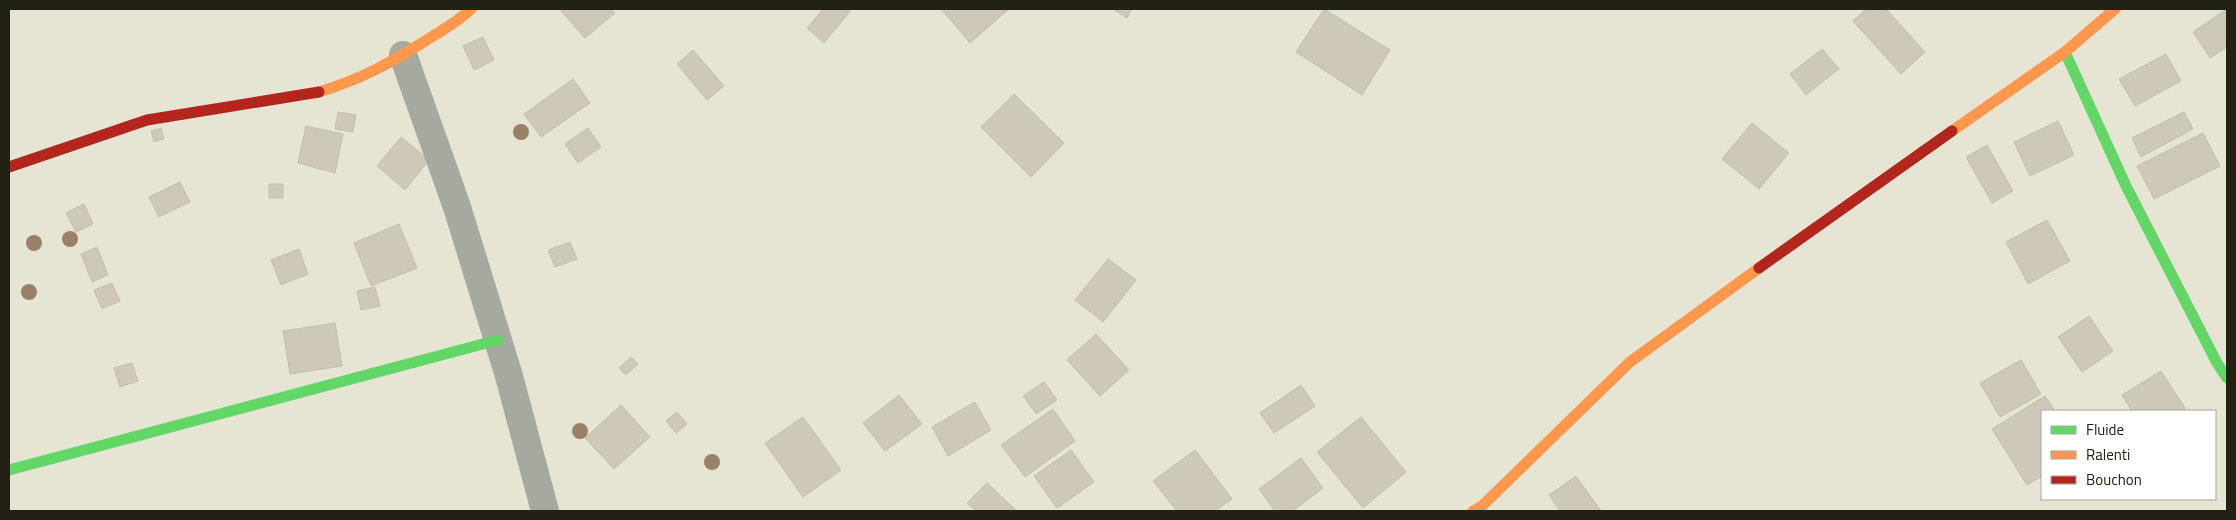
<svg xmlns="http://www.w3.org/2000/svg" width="2236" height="520" font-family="'Titillium Web',sans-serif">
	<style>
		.building { fill: #cec8b8; stroke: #c1bdb0 }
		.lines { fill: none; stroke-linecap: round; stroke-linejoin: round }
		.street { stroke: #a6a99f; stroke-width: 28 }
		.fast { stroke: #63d668; stroke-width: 11 }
		.slow { stroke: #ff974d; stroke-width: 11 }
		.jam { stroke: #b3261e; stroke-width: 11 }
		.tree { fill: #998067 }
	</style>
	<rect width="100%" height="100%" fill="#e6e5d4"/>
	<path class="building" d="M 564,9 L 611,9 L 615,13 L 585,38 L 561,11 Z
		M 823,9 L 852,9 L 824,43 L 807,28 Z
		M 943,9 L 1009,9 L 970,43 L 942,10 Z
		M 1113,9 L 1132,9 L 1127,18 Z
		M 1324,9 L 1390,50 L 1362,95 L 1296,52 Z
		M 1866,9 L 1886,9 L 1925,52 L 1901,74 L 1853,21 Z
		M 2227,9 L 2227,47 L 2210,58 L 2193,32 Z
		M 483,37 L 494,60 L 474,70 L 463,46 Z
		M 1822,49 L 1839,69 L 1806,95 L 1790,74 Z
		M 693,50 L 724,86 L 707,100 L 677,64 Z
		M 2166,54 L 2181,81 L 2135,106 L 2119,79 Z
		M 573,79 L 590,103 L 541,137 L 524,114 Z
		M 1014,94 L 1064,143 L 1031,177 L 981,127 Z
		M 338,112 L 356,115 L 353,132 L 335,129 Z
		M 2184,112 L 2193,129 L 2141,157 L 2132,138 Z
		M 2058,121 L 2074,155 L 2030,176 L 2014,142 Z
		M 1752,123 L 1789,153 L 1759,189 L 1722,159 Z
		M 306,126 L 343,134 L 335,173 L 298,163 Z
		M 161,128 L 164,139 L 154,142 L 151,131 Z
		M 588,128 L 601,147 L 578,163 L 565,144 Z
		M 2203,133 L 2220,166 L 2154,199 L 2137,166 Z
		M 401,137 L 429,160 L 405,190 L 377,166 Z
		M 1987,145 L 2013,191 L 1992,203 L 1966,157 Z
		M 180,182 L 190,202 L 159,217 L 149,197 Z
		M 269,184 L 283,184 L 283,198 L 269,198 Z
		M 84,204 L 93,224 L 76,232 L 66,213 Z
		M 2047,220 L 2070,261 L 2028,284 L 2006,242 Z
		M 399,224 L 417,268 L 371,286 L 354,243 Z
		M 570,242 L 577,259 L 555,267 L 548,250 Z
		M 97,247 L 108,275 L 92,282 L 81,254 Z
		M 299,249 L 308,274 L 281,285 L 271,260 Z
		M 1108,259 L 1136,280 L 1103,322 L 1075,300 Z
		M 112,283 L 120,301 L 102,309 L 94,290 Z
		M 375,287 L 380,306 L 361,310 L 357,291 Z
		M 2089,316 L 2113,351 L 2082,372 L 2058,337 Z
		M 335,323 L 342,366 L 290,374 L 283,331 Z
		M 1096,334 L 1129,370 L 1100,396 L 1067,360 Z
		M 631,357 L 638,364 L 626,375 L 619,368 Z
		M 2021,360 L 2041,394 L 2000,417 L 1980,383 Z
		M 132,363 L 138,381 L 120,387 L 114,368 Z
		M 2161,371 L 2187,411 L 2132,411 L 2122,395 Z
		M 1044,382 L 1057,400 L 1036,414 L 1023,396 Z
		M 1301,385 L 1315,406 L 1274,433 L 1260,413 Z
		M 899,395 L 922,424 L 885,451 L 863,423 Z
		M 2045,396 L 2055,411 L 2042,411 L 2042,476 L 2027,485 L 1992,429 Z
		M 975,402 L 991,430 L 948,456 L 932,427 Z
		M 621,405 L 650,437 L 614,469 L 585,438 Z
		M 1053,409 L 1075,441 L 1025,477 L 1001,445 Z
		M 677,412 L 687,424 L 676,433 L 666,421 Z
		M 803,417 L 841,470 L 803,497 L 765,443 Z
		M 1361,417 L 1406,472 L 1363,508 L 1317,452 Z
		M 1071,450 L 1094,482 L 1057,508 L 1034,476 Z
		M 1195,450 L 1232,499 L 1215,511 L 1177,511 L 1153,481 Z
		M 1301,458 L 1323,488 L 1293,511 L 1275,511 L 1259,489 Z
		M 1576,476 L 1601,511 L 1560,511 L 1549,495 Z
		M 987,483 L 1017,511 L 976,511 L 967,503 Z"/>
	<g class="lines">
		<path class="street" d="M 403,55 L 457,207 L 509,376 L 545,511"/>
		<path class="fast" d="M 2065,52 L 2126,186 L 2217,363 L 2227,378
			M 9,470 L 498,340"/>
		<path class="slow" d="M 319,92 C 362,79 392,62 430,38 C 444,29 459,21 471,9
			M 1952,131 L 2065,52 L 2115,9
			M 1473,511 L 1482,506 L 1630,362 L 1759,268"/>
		<path class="jam" d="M 9,167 L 147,120 L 319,92
			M 1759,268 L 1952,131"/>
	</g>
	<g class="tree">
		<circle cx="521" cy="132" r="8"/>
		<circle cx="70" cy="239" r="8"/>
		<circle cx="34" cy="243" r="8"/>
		<circle cx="29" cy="292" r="8"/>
		<circle cx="580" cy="431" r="8"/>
		<circle cx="712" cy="462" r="8"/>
	</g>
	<rect width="2236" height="520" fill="none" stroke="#222116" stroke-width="20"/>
	<rect x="2041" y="410" width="175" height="90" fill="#ffffff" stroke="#a7a6a2"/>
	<rect x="2051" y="426" width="25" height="8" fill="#63d668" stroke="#a7a6a2"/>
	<text x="2086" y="435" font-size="15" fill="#222116">Fluide</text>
	<rect x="2051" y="451" width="25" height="8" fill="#ff974d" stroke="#a7a6a2"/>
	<text x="2086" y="460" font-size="15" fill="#222116">Ralenti</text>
	<rect x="2051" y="476" width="25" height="8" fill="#b3261e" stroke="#a7a6a2"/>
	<text x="2086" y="485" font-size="15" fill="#222116">Bouchon</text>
</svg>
